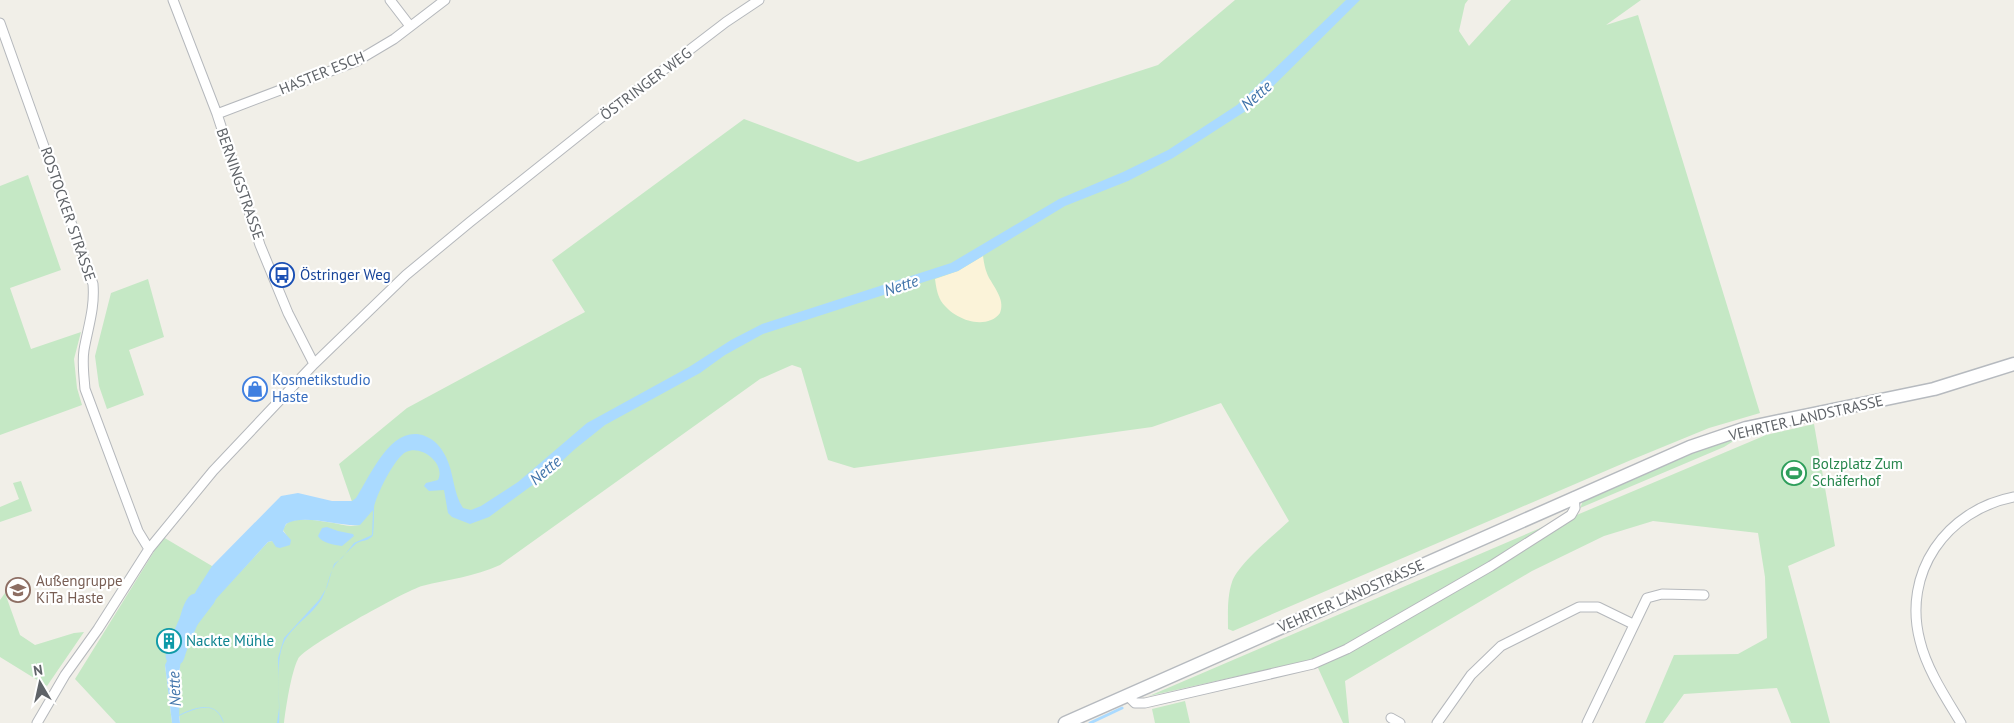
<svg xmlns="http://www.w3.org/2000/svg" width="2014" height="723" font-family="'PT Sans',sans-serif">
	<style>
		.green { fill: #c5e8c5 }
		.sand { fill: #fbf3d9 }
		.water { fill: #aadaff }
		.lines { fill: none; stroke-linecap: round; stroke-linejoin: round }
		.stream { stroke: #aadaff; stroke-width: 3 }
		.river { stroke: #aadaff; stroke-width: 19 }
		.street-casing { stroke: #b5b8bc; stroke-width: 11 }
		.secondary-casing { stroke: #b6babf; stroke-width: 15 }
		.street { stroke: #fff; stroke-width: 9 }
		.secondary { stroke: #fff; stroke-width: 12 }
		.labels { text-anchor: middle; stroke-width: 4.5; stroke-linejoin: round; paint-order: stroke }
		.street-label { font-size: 15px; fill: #5f6368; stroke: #fff }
		.transit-label { font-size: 15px; fill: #164399; stroke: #fff; text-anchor: start }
		.shop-label { font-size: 15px; fill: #366cbe; stroke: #fff; text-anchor: start }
		.leisure-label { font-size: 15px; fill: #27864d; stroke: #fff; text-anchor: start }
		.education-label { font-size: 15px; fill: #785e54; stroke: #fff; text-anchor: start }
		.culture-label { font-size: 15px; fill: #0d838f; stroke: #fff; text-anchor: start }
		.water-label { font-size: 16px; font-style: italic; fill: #4174aa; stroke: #fff }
	</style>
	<rect width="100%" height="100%" fill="#f1efe8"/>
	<path class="green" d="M 1235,0 L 1468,0 L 1465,4 L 1459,31 L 1469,46 L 1511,0 L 1641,0 L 1606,25 L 1638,15 L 1760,413 L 1709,428 L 1631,460 L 1233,631 L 1228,629 C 1228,613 1227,597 1232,582 C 1238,564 1274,535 1289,521 L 1221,403 L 1152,427 L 854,468 L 828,460 L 801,368 L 792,365 L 760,379 L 500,565 C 474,577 449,579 422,586 C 405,591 304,647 298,659 C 291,673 286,707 284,723 L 180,723 L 178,706 L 180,694 L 180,668 L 165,665 L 172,723 L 116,723 L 75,679 L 163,537 L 212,566 L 227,586 L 268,542 L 272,541 L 275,542 L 287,536 L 283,530 C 285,526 286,523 291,521 C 305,516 336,524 351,526 L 360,525 L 339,464 L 407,408 L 585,312 L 552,260 L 744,119 L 858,162 L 1158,65 Z
		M 28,175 L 61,270 L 10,288 L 31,349 L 81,332 L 74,359 L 77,388 L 82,405 L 0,435 L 0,186 Z
		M 148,279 L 164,337 L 129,350 L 144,395 L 107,409 L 99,386 L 95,356 L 111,293 Z
		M 1814,424 L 1835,546 L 1788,566 L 1830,723 L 1791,723 L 1777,688 L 1684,694 L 1663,723 L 1645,723 L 1674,655 L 1738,654 L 1767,638 L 1765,577 L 1758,533 L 1653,521 L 1604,536 L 1532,571 L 1345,681 L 1349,723 L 1343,723 L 1314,659 L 1149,696 L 1552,523 L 1572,517 L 1766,435 Z
		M 1740,437 L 1724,447 L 1580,508 L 1584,499 L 1692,453 Z
		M 21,481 L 32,511 L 0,522 L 0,507 L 19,499 L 13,483 Z
		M 5,593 L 20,635 L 35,645 L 74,633 L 84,632 L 47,686 L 0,657 L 0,600 Z
		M 1185,701 L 1190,723 L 1155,723 L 1152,709 Z"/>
	<path class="sand" d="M 983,256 C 984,264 986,274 991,281 C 996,290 1005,301 1000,313 C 998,316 994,319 991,320 C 974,327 951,316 941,301 C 937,294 936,286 935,279 L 958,271 Z"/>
	<path class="water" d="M 1346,0 L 1360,0 L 1252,107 L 1173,158 L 1128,181 L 1065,206 L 958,271 L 763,334 L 725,355 L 700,373 L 605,425 L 575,449 L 549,473 L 489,517 L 470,524 L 452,517 L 448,513 L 444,490 L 429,491 L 424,486 L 426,483 L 438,480 C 446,464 422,444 406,452 C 395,457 375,497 374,508 C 374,517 374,526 373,535 C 369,541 363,540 357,543 C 355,544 337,562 335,565 C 329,573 327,590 321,600 C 312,614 297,623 287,637 C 273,656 281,699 279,723 L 277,723 L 279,708 L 278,658 L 284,638 L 319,600 L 327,587 L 334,564 L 342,558 L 354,543 L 372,535 L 373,510 L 360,525 C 339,527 304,513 286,524 L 283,531 L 291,540 L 290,545 L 280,548 L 276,547 L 272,541 L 268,542 L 216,599 L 214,603 L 195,628 L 182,622 L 196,591 L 212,566 L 281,496 L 298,493 L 332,501 L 352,501 L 356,498 C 370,477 391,423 425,436 C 435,440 441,447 446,457 C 454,473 453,493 463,508 L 471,510 L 481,506 L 518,482 L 587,423 L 689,367 L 731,340 L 762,324 L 951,263 L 1059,199 L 1123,172 L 1168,150 L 1237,105 Z
		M 327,527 L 338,531 L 353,534 L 354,536 L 342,546 C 334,545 322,543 318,536 L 322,528 Z
		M 181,632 L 191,637 L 181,659 L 179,675 L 180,694 L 179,715 C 195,707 217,699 224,723 C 222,721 221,716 218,713 C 209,702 189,711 179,716 L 180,723 L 172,723 L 165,665 Z"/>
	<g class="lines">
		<path class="stream" d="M 1090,723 L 1122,708"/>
		<path class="river" d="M 175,656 C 178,645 182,636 187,625 C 191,617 190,611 196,603"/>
		<defs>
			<path id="street" d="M 173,0 L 217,114 L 260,245 L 288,313 L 314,364
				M 390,0 L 410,26
				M 0,23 L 93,284 C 95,308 88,327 84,350 C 82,363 84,376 85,389 L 138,531 L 149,549
				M 217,114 L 357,61 L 394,39 L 445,0
				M 1127,695 L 1135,703 L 1145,703 L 1313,664 L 1347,649 L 1491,566 L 1571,515 L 1575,508 L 1574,497
				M 1391,718 L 1400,723
				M 37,723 L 65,675 L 98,629 L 149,549 L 213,471 L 314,364 L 406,275 L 470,222 L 598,120 L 726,22 L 759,0
				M 1437,723 L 1471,675 L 1501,646 L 1579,607 L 1598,607 L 1633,624
				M 1587,723 L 1647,598 L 1662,594 L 1704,595
				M 1961,723 C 1946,698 1927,670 1920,641 C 1902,573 1946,510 2014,497"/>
			<path id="secondary" d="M 1065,723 L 1690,447 L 1746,428 L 1934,389 L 2014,364"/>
		</defs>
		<use href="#street" class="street-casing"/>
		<use href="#secondary" class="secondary-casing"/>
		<use href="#street" class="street"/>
		<use href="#secondary" class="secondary"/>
	</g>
	<defs>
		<symbol id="bus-ring" viewBox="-11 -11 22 22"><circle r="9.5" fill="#fff" stroke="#1a4fb4" stroke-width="1.5"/><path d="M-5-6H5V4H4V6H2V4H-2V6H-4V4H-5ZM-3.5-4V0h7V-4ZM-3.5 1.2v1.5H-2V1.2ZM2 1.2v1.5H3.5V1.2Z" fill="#1a4fb4"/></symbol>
		<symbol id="shop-ring" viewBox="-11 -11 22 22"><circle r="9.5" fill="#fff" stroke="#3f7fe0" stroke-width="1.5"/><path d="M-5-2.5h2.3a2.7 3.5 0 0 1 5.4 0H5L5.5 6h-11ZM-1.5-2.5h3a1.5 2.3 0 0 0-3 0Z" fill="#3f7fe0"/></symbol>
		<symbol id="stadium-ring" viewBox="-11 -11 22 22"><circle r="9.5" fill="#fff" stroke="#2e9e5b" stroke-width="1.5"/><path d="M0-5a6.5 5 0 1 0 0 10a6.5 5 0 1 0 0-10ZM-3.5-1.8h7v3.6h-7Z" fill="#2e9e5b"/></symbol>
		<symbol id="school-ring" viewBox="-11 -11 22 22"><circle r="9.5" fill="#fff" stroke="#8d6e63" stroke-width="1.5"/><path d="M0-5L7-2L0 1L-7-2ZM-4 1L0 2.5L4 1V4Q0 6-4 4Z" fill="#8d6e63"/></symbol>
		<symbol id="building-ring" viewBox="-11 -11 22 22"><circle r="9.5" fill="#fff" stroke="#0f9aa8" stroke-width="1.5"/><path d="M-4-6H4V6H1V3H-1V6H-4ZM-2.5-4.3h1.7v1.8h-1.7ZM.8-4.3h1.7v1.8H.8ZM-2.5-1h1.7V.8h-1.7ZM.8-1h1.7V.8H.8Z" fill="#0f9aa8"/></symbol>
	</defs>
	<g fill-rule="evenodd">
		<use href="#bus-ring" x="268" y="261" width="28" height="28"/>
		<use href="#shop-ring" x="241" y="375" width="28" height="28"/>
		<use href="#stadium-ring" x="1780" y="459" width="28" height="28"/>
		<use href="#school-ring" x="4" y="576" width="28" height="28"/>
		<use href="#building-ring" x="155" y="627" width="28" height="28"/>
	</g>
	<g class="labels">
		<g class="street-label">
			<text transform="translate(322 73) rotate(-22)" y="5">HASTER ESCH</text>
			<text transform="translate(646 84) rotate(-37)" y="5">ÖSTRINGER WEG</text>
			<text transform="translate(240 184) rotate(71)" y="5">BERNINGSTRASSE</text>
			<text transform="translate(68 214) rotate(71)" y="5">ROSTOCKER STRASSE</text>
			<text transform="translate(1806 418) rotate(-13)" y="5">VEHRTER LANDSTRASSE</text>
			<text transform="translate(1351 596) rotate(-24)" y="5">VEHRTER LANDSTRASSE</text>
		</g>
		<g class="transit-label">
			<text x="300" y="280">Östringer Weg</text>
		</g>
		<g class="shop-label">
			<text x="272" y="385">Kosmetikstudio<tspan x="272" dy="17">Haste</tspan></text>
		</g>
		<g class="leisure-label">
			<text x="1812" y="469">Bolzplatz Zum<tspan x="1812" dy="17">Schäferhof</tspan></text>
		</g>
		<g class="education-label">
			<text x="36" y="586">Außengruppe<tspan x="36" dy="17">KiTa Haste</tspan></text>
		</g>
		<g class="culture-label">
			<text x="186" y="646">Nackte Mühle</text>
		</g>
		<g class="water-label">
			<text transform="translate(1256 95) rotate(-42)" y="6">Nette</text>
			<text transform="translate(901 285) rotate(-18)" y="6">Nette</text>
			<text transform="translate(545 470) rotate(-40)" y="6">Nette</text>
			<text transform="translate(174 689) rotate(-93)" y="6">Nette</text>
		</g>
	</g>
	<g transform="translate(40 683) rotate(351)" stroke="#ffffff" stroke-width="4" paint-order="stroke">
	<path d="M0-4L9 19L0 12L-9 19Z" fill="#5f6368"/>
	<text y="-8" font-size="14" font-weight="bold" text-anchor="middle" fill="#5f6368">N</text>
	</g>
</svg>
